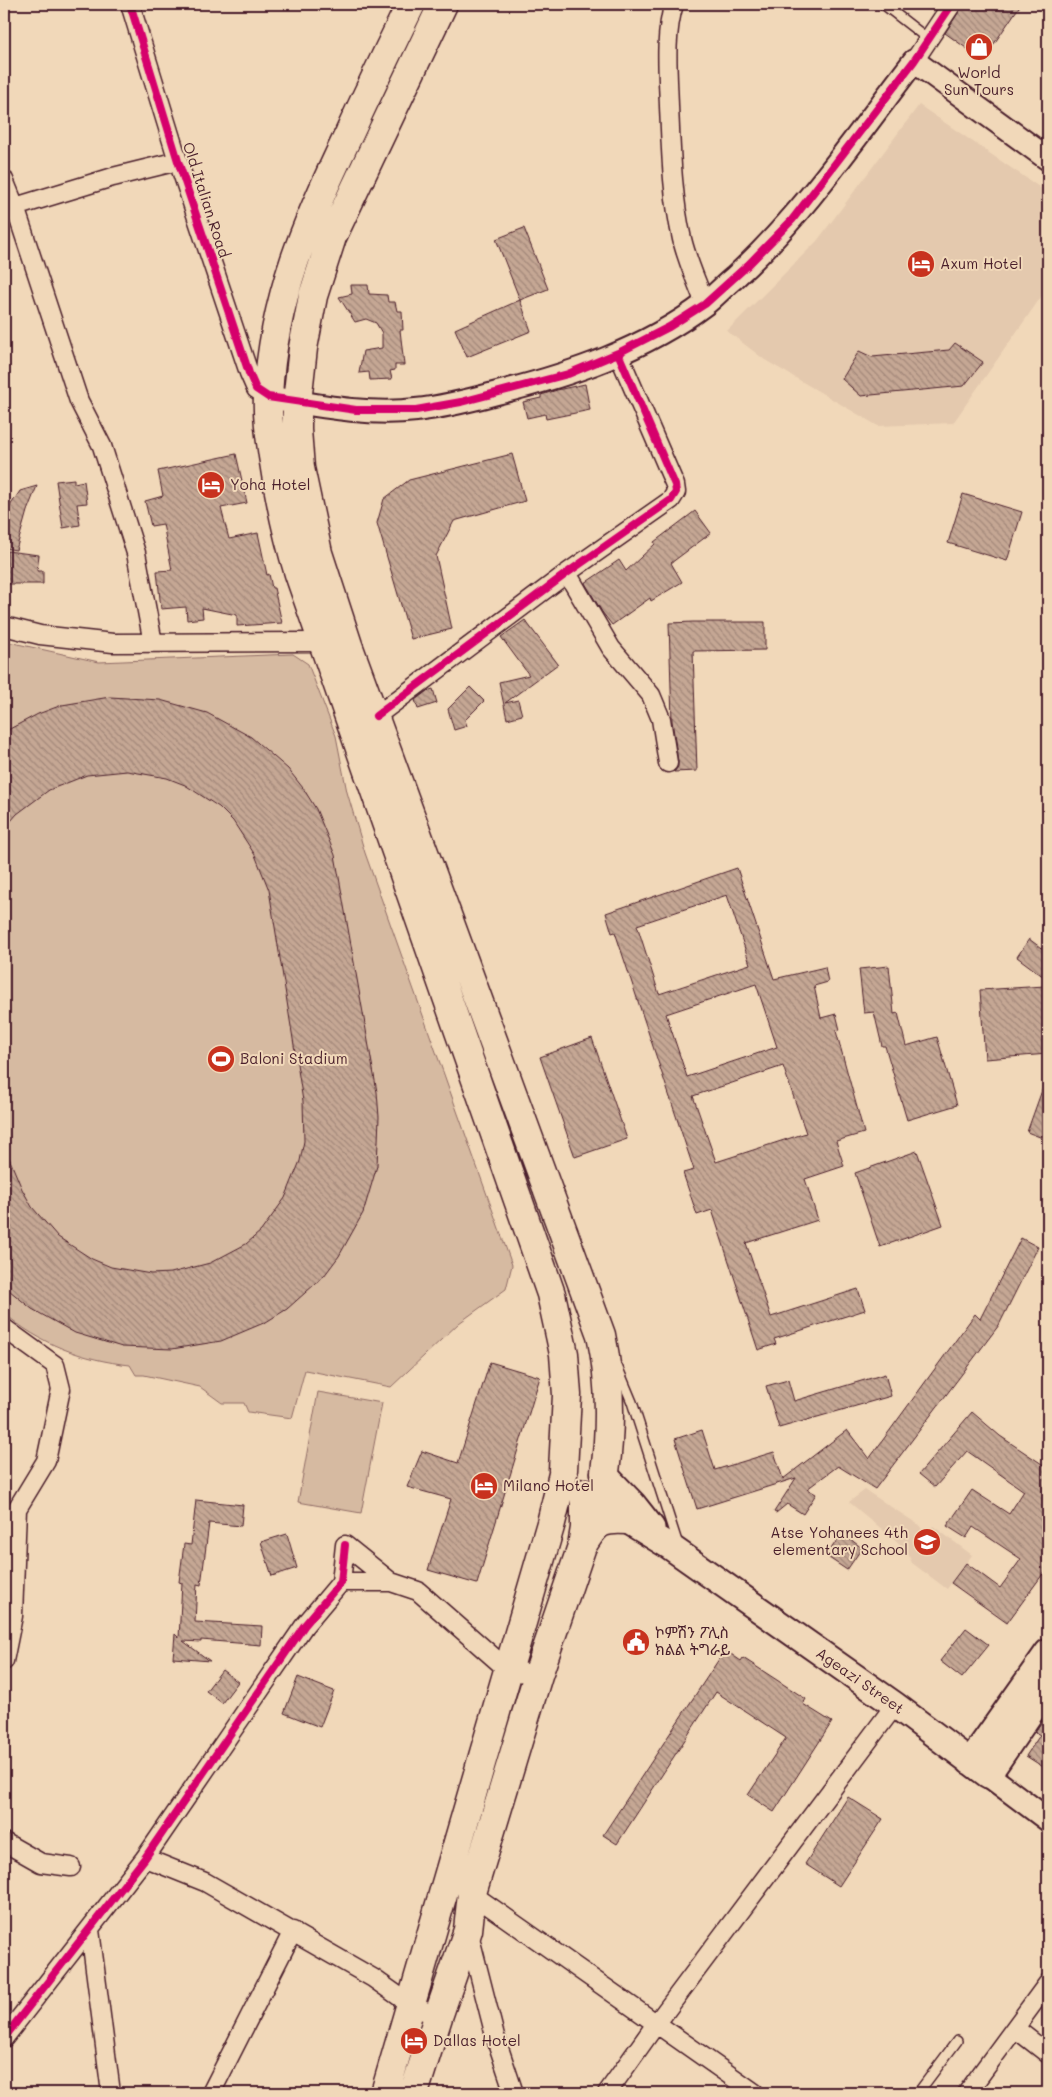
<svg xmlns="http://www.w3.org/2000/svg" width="1052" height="2097" font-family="Mali,'Noto Sans Ethiopic',sans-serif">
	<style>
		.built { fill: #e4c9ae }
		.green { fill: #d6baa1; stroke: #906c66 }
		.building { fill: url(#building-back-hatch); stroke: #4a1f2b; fill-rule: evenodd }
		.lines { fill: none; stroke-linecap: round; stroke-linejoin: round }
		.service-casing { stroke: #4a1f2b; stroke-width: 12 }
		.minor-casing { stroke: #4a1f2b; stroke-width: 21 }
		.tertiary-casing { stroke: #4a1f2b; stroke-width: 26 }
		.secondary-casing { stroke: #4a1f2b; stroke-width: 29 }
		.primary-casing { stroke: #4a1f2b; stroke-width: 31 }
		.service { stroke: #f1d8b9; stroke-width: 9 }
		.minor { stroke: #f1d8b9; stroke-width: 18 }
		.tertiary { stroke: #f1d8b9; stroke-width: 22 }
		.secondary { stroke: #f1d8b9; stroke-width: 25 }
		.primary { stroke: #f1d8b9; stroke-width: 28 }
		.cycleway-casing { stroke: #f1d8b9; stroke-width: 11 }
		.cycleway { stroke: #d6006c; stroke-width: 8 }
		.labels { text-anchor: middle; stroke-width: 4; stroke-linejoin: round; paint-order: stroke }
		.poi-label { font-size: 15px; fill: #4a1f2b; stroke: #f1d8b9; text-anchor: start }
		.street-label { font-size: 15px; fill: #4a1f2b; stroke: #f1d8b9 }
	</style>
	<defs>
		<pattern id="building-back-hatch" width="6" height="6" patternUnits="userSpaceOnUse" patternTransform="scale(1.25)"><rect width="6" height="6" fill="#c5a794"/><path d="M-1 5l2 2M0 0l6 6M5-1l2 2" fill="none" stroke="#a28779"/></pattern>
	</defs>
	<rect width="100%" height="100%" fill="#f1d8b9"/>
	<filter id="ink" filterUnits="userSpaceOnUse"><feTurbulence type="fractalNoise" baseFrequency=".02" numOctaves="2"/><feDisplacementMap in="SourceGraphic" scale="10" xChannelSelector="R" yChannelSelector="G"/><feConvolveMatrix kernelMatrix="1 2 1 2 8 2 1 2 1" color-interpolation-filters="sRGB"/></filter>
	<g filter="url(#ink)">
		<path class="built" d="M 919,105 L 1048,193 L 1048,287 L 953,423 L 878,426 L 765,360 L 727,331 L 817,241 Z
			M 865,1490 L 919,1525 L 926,1536 L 933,1526 L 972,1555 L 947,1589 L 912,1563 L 906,1549 L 849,1502 Z"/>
		<path class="green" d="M 4,641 L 99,662 L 293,654 L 308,664 L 336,736 L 347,792 L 365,853 L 512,1265 L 506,1289 L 459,1323 L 391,1387 L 305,1370 L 292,1418 L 248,1412 L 244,1403 L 222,1403 L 200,1387 L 144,1375 L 136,1375 L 130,1365 C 83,1360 40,1344 4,1313 Z
			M 318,1392 L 382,1403 L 361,1513 L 298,1502 Z"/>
		<path class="building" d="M 964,4 L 1021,4 L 983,60 L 945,33 Z
			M 524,228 L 548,289 L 520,300 L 496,239 Z
			M 351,285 L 368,285 L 369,294 L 387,295 L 388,302 L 395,302 L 397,311 L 402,311 L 403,330 L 400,330 L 404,365 L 395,365 L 395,370 L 390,371 L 392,379 L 370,380 L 369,372 L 359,373 L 363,351 L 382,348 L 382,333 L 376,323 L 366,319 L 355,322 L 339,297 L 352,294 Z
			M 520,300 L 531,331 L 467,357 L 455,329 Z
			M 955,343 L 983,362 L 964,386 L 861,396 L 842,379 L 859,351 L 872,357 L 949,350 Z
			M 585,384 L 590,410 L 546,419 L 545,414 L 527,418 L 523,402 L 541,398 L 541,395 L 557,390 Z
			M 236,454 L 247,503 L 221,508 L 229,539 L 258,533 L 267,575 L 269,574 L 272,588 L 274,588 L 282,623 L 237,626 L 237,615 L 202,608 L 203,618 L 187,620 L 186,607 L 161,609 L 157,571 L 172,570 L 163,524 L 151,526 L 145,501 L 163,496 L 158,471 Z
			M 512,454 L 525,501 L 454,521 L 436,556 L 452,629 L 411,639 L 377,523 L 384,499 L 409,480 Z
			M 74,479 L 74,483 L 84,481 L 87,503 L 77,504 L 80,525 L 63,528 L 56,481 Z
			M 37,486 L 27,511 L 16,550 L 4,548 L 4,515 L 20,491 Z
			M 963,494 L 1022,512 L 1007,561 L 948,543 Z
			M 695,511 L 711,533 L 671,563 L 682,582 L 651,601 L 650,598 L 612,625 L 602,612 L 585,583 L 619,560 L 626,571 L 655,544 L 654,542 Z
			M 7,551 L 39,555 L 37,571 L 43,571 L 43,584 L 7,584 Z
			M 525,620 L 558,664 L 505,703 L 518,700 L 522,715 L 507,719 L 499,682 L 529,675 L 501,637 Z
			M 693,622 L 765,622 L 765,650 L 693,651 L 697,771 L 674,772 L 678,767 L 678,761 L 672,721 L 669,623 Z
			M 470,687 L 484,701 L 465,720 L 467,726 L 454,730 L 448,709 Z
			M 433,689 L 437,703 L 418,709 L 415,700 L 427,691 Z
			M 110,697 L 160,700 L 207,713 L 251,737 L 288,769 L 303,788 L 316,809 L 335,855 L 377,1092 L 379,1117 L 377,1166 L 363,1213 L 339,1256 L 324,1276 L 287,1309 L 266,1322 L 221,1341 L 172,1349 L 122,1347 L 75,1333 L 32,1309 L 4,1286 L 4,1146 L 22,1189 L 32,1207 L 58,1237 L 92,1259 L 111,1267 L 151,1274 L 171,1273 L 210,1263 L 246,1244 L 261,1231 L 285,1198 L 300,1161 L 304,1141 L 303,1101 L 269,890 L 255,855 L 233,821 L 219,807 L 185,785 L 167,778 L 127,771 L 87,775 L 49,790 L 17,814 L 4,829 L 4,732 L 38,714 L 62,705 Z
			M 737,868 L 774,979 L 825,967 L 828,982 L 814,986 L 821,1018 L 836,1014 L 840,1030 L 836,1031 L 864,1133 L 836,1141 L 844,1166 L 805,1179 L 818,1220 L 746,1243 L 771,1317 L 858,1289 L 865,1310 L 774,1339 L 776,1344 L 758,1350 L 712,1210 L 697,1215 L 683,1173 L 694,1170 L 615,932 L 612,933 L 606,913 ZM 727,895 L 750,964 L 659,994 L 637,925 ZM 756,984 L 777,1047 L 687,1077 L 666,1014 ZM 783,1066 L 806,1133 L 716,1162 L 693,1096 Z
			M 1029,939 L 1048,953 L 1048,980 L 1017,957 Z
			M 889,966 L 894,1014 L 898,1013 L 906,1046 L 937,1037 L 957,1105 L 907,1120 L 885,1046 L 882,1046 L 874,1012 L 864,1013 L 859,969 Z
			M 1045,986 L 1048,1054 L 985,1059 L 980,990 Z
			M 592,1038 L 627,1139 L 575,1157 L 540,1057 Z
			M 1045,1082 L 1048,1082 L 1048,1130 L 1045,1139 L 1027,1132 Z
			M 917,1151 L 943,1225 L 880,1247 L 855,1173 Z
			M 1021,1238 L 1038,1247 L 999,1325 L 875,1489 L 838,1466 L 807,1489 L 816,1494 L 803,1514 L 787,1504 L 776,1513 L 774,1512 L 796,1478 L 697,1509 L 675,1439 L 702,1430 L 715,1470 L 774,1452 L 783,1479 L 847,1430 L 869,1459 L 975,1314 L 980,1319 Z
			M 490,1362 L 540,1377 L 477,1584 L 428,1570 L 451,1499 L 407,1487 L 422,1451 L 458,1463 Z
			M 885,1374 L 891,1396 L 779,1428 L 766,1386 L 788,1380 L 794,1401 Z
			M 972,1412 L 1000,1436 L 1048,1468 L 1048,1567 L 1007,1623 L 951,1583 L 966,1563 L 1000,1588 L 1021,1559 L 973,1527 L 966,1538 L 947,1526 L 972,1490 L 1009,1514 L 1024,1491 L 967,1451 L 935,1487 L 919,1474 Z
			M 196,1500 L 243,1505 L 241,1526 L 209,1523 L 201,1585 L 197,1584 L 195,1622 L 262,1626 L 261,1645 L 201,1640 L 201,1642 L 183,1641 L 210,1661 L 173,1658 L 175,1634 L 179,1638 L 182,1583 L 179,1582 L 184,1544 L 191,1545 Z
			M 842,1533 L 862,1548 L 847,1570 L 826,1556 Z
			M 287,1534 L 297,1568 L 272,1576 L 261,1542 Z
			M 966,1628 L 989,1645 L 962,1678 L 940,1661 Z
			M 725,1650 L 741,1661 L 743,1658 L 806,1699 L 803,1704 L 832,1722 L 774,1812 L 748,1795 L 786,1738 L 716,1692 L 617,1844 L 603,1835 Z
			M 222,1670 L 238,1682 L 222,1703 L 206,1691 Z
			M 298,1677 L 334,1691 L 320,1727 L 284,1713 Z
			M 1048,1712 L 1048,1770 L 1026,1756 L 1040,1735 L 1035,1732 Z
			M 848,1797 L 883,1819 L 839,1886 L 805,1864 Z"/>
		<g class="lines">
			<defs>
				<path id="service" d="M 883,4 L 928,39
					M 617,1366 L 632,1402 L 678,1545
					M 918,2093 L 957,2041"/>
				<path id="minor" d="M 130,4 L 178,161 L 249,373 L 256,389 L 268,397
					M 674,4 C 664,36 668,73 669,106 C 671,150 672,196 682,239 C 687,261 697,282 705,304
					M 914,61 L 952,4
					M 4,180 L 15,207 L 79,401 L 102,446 L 136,553 L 153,643
					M 15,207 L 113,177 L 178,161
					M 567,573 L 611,648 L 651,695 L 661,719 L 668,763
					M 4,626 L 40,635 L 113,643 L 321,642
					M 376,716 L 567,573 L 671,500 L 676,492 L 675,485 L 618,353
					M 4,1328 L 55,1365 L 61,1389 L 46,1461 L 9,1522 L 4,1525
					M 345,1545 L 391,1582
					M 341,1582 L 391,1582 L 418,1591 L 508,1670 L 538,1675
					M 4,1661 L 13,1616 L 17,1509
					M 4,1842 L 41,1863 L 71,1867
					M 145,1858 L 205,1882 L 373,1978 L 411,2005 L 438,2017
					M 465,1889 L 755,2093
					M 90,1930 L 111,2093
					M 468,1930 L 495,2036 L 514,2093
					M 1016,2029 L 1048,2054
					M 4,2038 L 145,1858 L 304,1626 L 341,1582 L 345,1545
					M 211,2093 L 293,1931
					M 607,2093 L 656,2024 L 895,1705
					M 967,2093 L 1048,1983"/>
				<path id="tertiary" d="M 268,397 C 316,405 367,416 416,410 C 444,407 471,400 497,393 C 570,375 644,350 705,304 C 715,296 724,286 734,278 C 804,214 857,135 914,61 L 1048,159
					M 988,1775 L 1048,1820"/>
				<path id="secondary" d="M 604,1474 L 633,1504 L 652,1528
					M 592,1492 L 615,1513 L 669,1546 L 895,1705 L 988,1775 L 1048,1687
					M 970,1762 L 1048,1652"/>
				<path id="primary" d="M 411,4 C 390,47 369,90 349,134 C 307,221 273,297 268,396 C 267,416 270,436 273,456 C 279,497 287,535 299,574 L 551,1294 L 564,1354 L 567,1395 L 563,1470
					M 443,4 L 332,237 L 313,296 L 303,348 L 297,402 L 297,430 L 300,468 L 318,553 L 348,645 L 601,1335 C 611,1381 611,1426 605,1472
					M 582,1546 C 596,1523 600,1518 628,1520
					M 385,2093 L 551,1523 L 563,1474
					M 414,2093 L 438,2017 L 468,1930 L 472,1893 L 538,1675 L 582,1546 L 585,1528 L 585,1493"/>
			</defs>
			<use href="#service" class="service-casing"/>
			<use href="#minor" class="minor-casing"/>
			<use href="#tertiary" class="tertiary-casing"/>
			<use href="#secondary" class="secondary-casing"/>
			<use href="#primary" class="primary-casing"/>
			<use href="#service" class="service"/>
			<use href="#minor" class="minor"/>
			<use href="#tertiary" class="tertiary"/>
			<use href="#secondary" class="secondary"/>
			<use href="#primary" class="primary"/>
			<defs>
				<path id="cycleway" d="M 130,4 L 178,161 L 249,373 L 256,389 L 268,397 L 356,410 L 416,410 L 461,402 L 568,374 L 618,353 L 669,327 L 705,304 L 748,265 L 792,220 L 914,61 L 952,4
					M 376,716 L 567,573 L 671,500 L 676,492 L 675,485 L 618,353
					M 4,2038 L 145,1858 L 304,1626 L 341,1582 L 345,1545"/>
			</defs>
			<use href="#cycleway" class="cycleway-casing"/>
			<use href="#cycleway" class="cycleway"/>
		</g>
	</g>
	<defs>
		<symbol id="shop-disc" viewBox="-11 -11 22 22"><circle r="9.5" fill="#c8321e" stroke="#f1d8b9"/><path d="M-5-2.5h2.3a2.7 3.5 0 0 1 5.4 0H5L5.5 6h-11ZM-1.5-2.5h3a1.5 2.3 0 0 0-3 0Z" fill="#fff"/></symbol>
		<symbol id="hotel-disc" viewBox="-11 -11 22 22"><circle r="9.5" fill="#c8321e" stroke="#f1d8b9"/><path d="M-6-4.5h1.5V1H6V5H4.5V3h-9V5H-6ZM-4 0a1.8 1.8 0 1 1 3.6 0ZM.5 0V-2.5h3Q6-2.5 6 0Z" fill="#fff"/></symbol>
		<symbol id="stadium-disc" viewBox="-11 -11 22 22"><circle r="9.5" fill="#c8321e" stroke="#f1d8b9"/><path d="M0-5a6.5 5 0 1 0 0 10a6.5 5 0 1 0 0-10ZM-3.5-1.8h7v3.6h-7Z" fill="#fff"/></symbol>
		<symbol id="school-disc" viewBox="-11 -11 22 22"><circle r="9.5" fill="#c8321e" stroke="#f1d8b9"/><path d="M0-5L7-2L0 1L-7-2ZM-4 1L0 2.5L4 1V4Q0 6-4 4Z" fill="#fff"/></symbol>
		<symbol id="civic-disc" viewBox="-11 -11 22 22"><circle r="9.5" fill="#c8321e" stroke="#f1d8b9"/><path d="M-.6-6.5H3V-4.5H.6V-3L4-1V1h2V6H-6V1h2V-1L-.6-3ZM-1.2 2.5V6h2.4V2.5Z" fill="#fff"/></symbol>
	</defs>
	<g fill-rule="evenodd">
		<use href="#shop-disc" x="963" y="31" width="32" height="32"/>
		<use href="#hotel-disc" x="905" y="248" width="32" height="32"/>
		<use href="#hotel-disc" x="195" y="469" width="32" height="32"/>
		<use href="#stadium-disc" x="205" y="1043" width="32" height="32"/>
		<use href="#hotel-disc" x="468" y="1470" width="32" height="32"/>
		<use href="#school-disc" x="911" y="1526" width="32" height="32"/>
		<use href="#civic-disc" x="620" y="1626" width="32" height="32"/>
		<use href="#hotel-disc" x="398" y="2025" width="32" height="32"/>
	</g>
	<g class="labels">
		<g class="poi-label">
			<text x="979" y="78" text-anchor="middle">World<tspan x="979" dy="17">Sun Tours</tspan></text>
			<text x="940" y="269">Axum Hotel</text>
			<text x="230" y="490">Yoha Hotel</text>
			<text x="240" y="1064">Baloni Stadium</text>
			<text x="503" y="1491">Milano Hotel</text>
			<text x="908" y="1538" text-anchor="end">Atse Yohanees 4th<tspan x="908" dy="17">elementary School</tspan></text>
			<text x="655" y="1638">ኮምሽን ፖሊስ<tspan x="655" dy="17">ክልል ትግራይ</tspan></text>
			<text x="433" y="2046">Dallas Hotel</text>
		</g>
		<g class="street-label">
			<text transform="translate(206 200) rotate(72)" y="5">Old Italian Road</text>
			<text transform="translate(860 1681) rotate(35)" y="5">Ageazi Street</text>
		</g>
	</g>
	<rect width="1052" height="2097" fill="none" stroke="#f1d8b9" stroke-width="20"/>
	<rect x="10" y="10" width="1032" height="2077" fill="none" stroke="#4a1f2b" stroke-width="2" filter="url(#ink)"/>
</svg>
